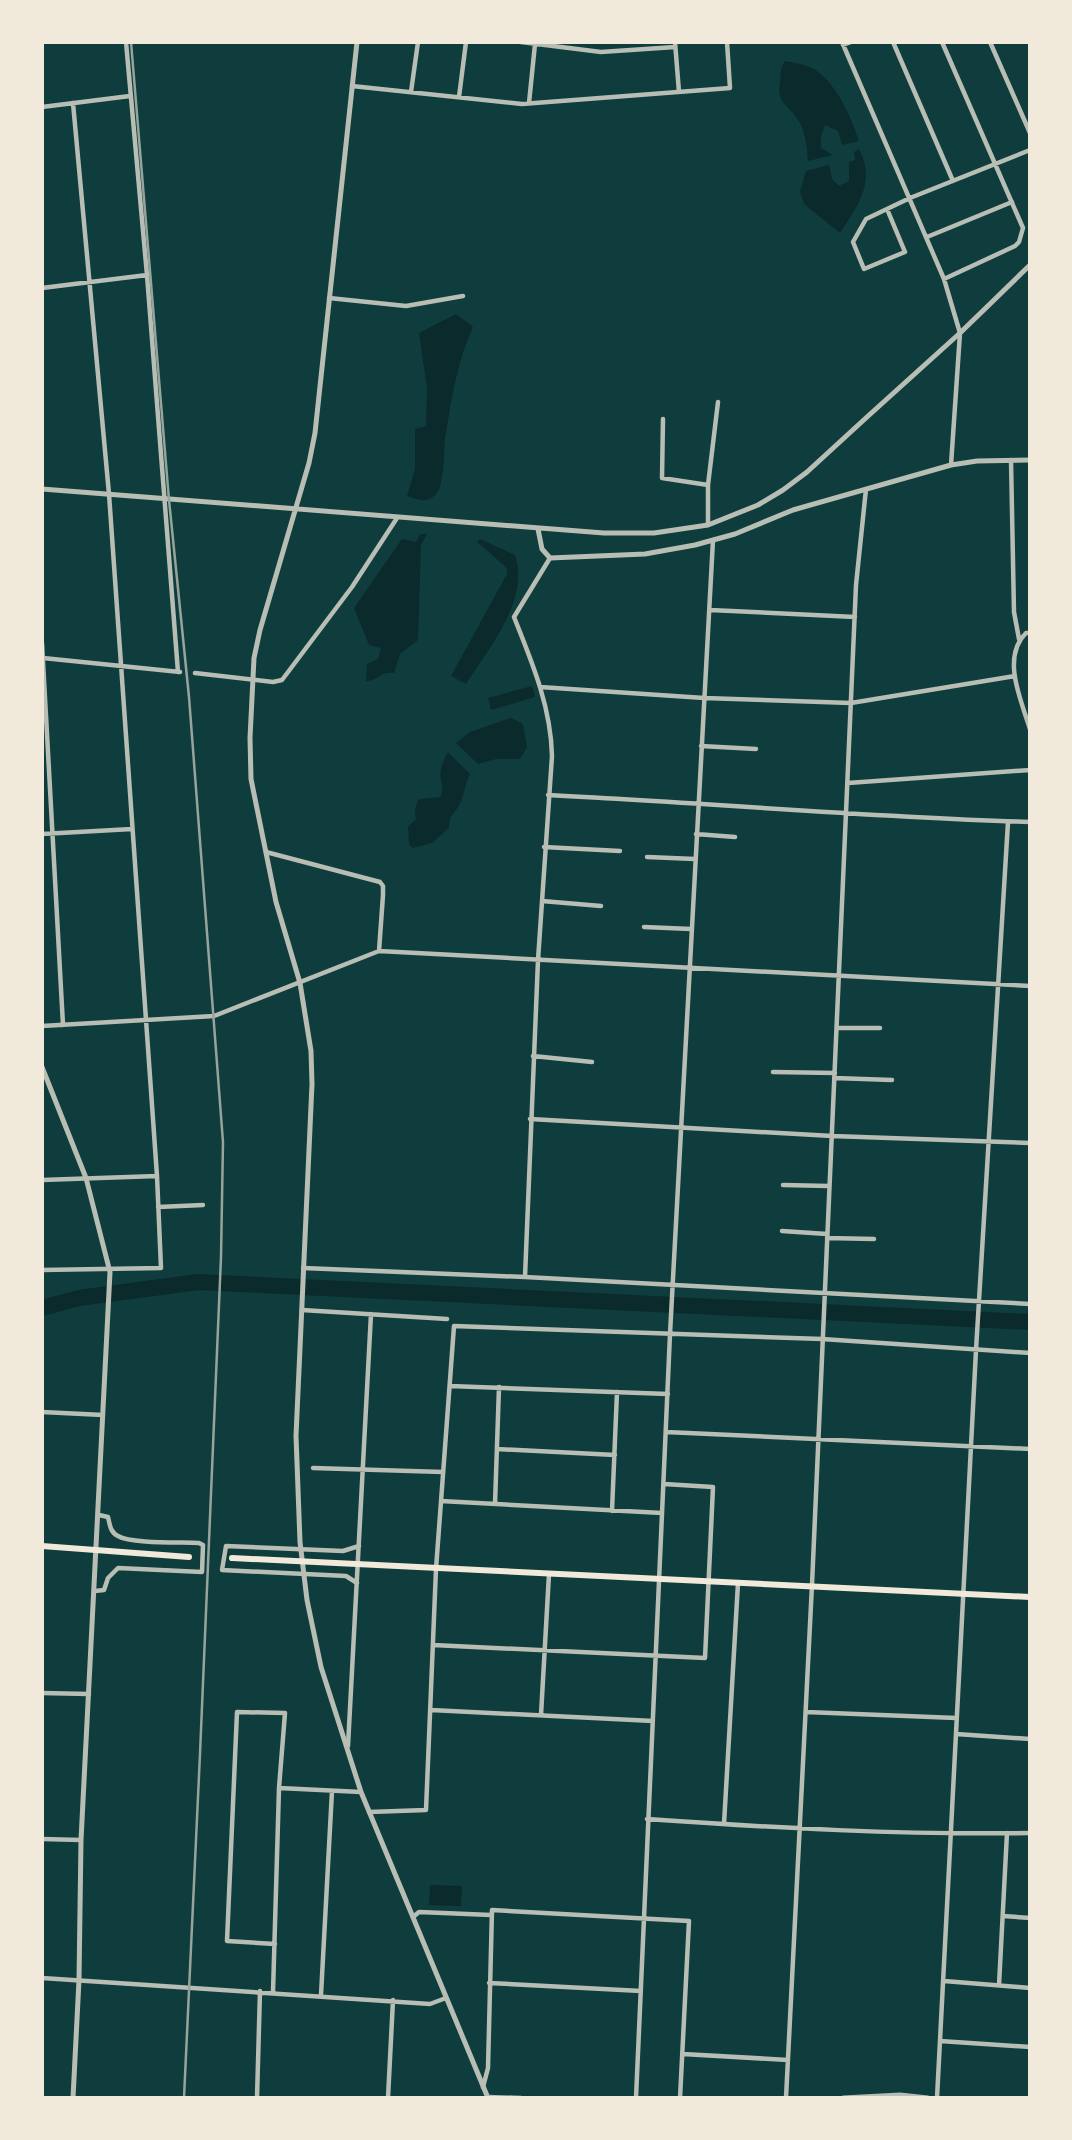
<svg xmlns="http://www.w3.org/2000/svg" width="1072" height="2140" font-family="Quicksand,sans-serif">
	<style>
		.water { fill: #0a2a2b }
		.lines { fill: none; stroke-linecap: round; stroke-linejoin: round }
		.river { stroke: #0a2a2b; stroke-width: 16 }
		.minor { stroke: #b8beb3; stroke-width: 4.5 }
		.tertiary { stroke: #b8beb3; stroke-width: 5 }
		.secondary { stroke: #f1e9da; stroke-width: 6 }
		.rail { stroke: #97a49c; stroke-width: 2.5 }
	</style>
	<rect width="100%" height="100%" fill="#0f3d3e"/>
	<path class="water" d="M 785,61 C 795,63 809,65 817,71 C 838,87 851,117 859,141 L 842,145 L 838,131 L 825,125 L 821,136 L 821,148 L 833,155 L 808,161 C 807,148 806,135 800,123 C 790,104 776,106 780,81 C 781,73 780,68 785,61 Z
		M 859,149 C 876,182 858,205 840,233 L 804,204 L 800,191 L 806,171 L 829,165 L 832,179 L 839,186 L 849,181 L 849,162 L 855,160 L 854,152 Z
		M 456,314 L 473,327 C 457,361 451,402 445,439 C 444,452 444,484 437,493 C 428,504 419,500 407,496 L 415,469 L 415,429 L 426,426 L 427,388 L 419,333 Z
		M 420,534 L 427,534 L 421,545 L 418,640 L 400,654 L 394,673 C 380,671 378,681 366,681 L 367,664 L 378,659 L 381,648 L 369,645 L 354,608 L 402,539 L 416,542 Z
		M 480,539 L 515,555 C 530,600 489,648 466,684 L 451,676 L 507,574 L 507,568 L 477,542 Z
		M 532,686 L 535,697 L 491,710 L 488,698 Z
		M 511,718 L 523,724 L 527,747 L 520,759 L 496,759 L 478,764 L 456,743 L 470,732 Z
		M 448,752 L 470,774 C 464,785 464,799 458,807 C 452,817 450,814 449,828 L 432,843 L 413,848 L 409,844 L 408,827 L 416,819 C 414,811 415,806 419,799 L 440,797 C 446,787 438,780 441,769 C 442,763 445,758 448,752 Z
		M 430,1885 L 462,1886 L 461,1906 L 429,1905 Z"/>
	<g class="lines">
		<path class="river" d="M 42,1308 L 79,1298 L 198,1282 L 1030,1322"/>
		<path class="minor" d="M 126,42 L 147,275
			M 521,42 L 601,52 L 675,47
			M 675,42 L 679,92
			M 842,42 L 944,279 L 960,333 L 951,465
			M 893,42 L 953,181
			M 942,42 L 1023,228 L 1019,242 L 1015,246 L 944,279
			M 990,42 L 1030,133
			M 843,45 L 851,42
			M 352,86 L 522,104 L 730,88 L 727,42
			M 411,92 L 418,42
			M 459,97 L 466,42
			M 529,103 L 535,44
			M 42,107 L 130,96
			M 887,209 L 905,252 L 864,269 L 853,242 L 866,219 L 910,198 L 1030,150
			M 927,237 L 1012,202
			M 42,288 L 147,275 L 178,672
			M 329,298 L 406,306 L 463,296
			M 663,419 L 662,478 L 708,485
			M 1011,460 L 1014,612 L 1019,639
			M 708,525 L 708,485 L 718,402
			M 710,610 L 855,617
			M 1030,633 L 1026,633 C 1001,657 1021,700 1030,729
			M 42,643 L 63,1025
			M 43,658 L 180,672
			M 195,673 L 273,682 L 282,680 L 352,587 L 397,518
			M 540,687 L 704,698 L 851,703 L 1015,676
			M 701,746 L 756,749
			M 848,783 L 1030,770
			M 548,795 C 709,803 869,817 1030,822
			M 42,834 L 132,829
			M 696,834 L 735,837
			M 544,847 L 620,851
			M 266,852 L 380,882 L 383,886 L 383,895 L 379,951
			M 647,857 L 695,859
			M 542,901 L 601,906
			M 644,927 L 691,929
			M 42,1026 L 214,1016 L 379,951 L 1030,986
			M 837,1028 L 880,1028
			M 533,1056 L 592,1062
			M 773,1072 L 835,1073
			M 834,1078 L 892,1080
			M 530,1119 L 832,1136 L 1030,1143
			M 42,1180 L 157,1176
			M 783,1185 L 829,1186
			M 158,1207 L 203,1205
			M 782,1231 L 827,1234
			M 827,1238 L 874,1239
			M 303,1268 L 525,1277 L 1030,1304
			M 42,1270 L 161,1268 L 157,1176 L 109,494 L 73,103
			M 525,1277 L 538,960 L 552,756 C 551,707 532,662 514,617 L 550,558
			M 302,1310 L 447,1319
			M 450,1386 L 668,1394
			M 42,1412 L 103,1415
			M 666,1432 L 1030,1449
			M 497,1449 L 615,1455
			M 313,1468 L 443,1472
			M 441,1501 L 662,1513
			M 495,1504 L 499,1387
			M 612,1511 L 617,1392
			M 357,1583 L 346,1576 L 222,1570 L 226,1546 L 343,1551 L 359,1546
			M 95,1591 L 104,1590 L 108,1578 L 118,1568 L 202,1572 L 203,1545 L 199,1543 C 182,1542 131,1544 118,1536 C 110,1532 110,1525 108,1517 L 99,1515
			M 433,1645 L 705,1658 L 713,1487 L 664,1484
			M 42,1693 L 89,1694
			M 431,1710 L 653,1721
			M 806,1712 L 956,1718
			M 541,1715 L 549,1574
			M 956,1734 L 1030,1739
			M 348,1746 L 371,1314
			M 279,1788 L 361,1792
			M 369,1812 L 426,1810 L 436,1569 L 454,1326 L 822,1339 L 1030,1353
			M 647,1819 C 775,1828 902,1835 1030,1833
			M 724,1824 L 738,1583
			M 42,1839 L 81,1840
			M 1003,1916 L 1030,1918
			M 413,1917 L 419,1912 L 491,1915
			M 42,1978 L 430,2004 L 446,1998
			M 944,1981 L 1030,1988
			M 489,1983 L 641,1991
			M 999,1985 L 1007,1833
			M 273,1992 L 279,1788 L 285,1713 L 237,1712 L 227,1941 L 275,1944
			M 321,1995 L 332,1791
			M 940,2041 L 1030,2047
			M 683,2054 L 788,2060
			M 483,2087 L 488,2068 L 492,1910 L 689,1921 L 680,2098
			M 488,2097 L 521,2098
			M 257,2098 L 260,1991
			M 388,2098 L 393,2000
			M 636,2098 L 670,1334 L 713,540
			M 786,2098 L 812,1585 L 856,585 L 866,489
			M 937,2098 L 976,1350 L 1008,822"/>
		<path class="tertiary" d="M 357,42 L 315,433 L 309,463 L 260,630 L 254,658 L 250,738 L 251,779 L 276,902 L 300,983 L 311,1051 L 312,1084 L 296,1436 L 300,1542 L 307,1600 L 321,1667 L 361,1792 L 488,2098
			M 42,489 L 604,533 L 654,533 L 708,525 L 758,505 L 783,490 L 807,472 L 867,417 L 960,333 L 1030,265
			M 538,529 L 542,549 L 550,558 L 645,554 L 695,545 L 735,534 L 793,510 L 951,465 L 977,461 L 1030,460
			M 42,1067 L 86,1178 L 110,1272 L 81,1840 L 79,1980 L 73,2098
			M 843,2098 L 900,2095 L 928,2098"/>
		<path class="secondary" d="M 42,1546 L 189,1557
			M 232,1558 L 1030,1597"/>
		<path class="rail" d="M 131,42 L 169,500 L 189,697 L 223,1142 L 221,1257 L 200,1754 L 184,2098"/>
	</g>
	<rect width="1072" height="2140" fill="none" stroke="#f1e9da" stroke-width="88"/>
</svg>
